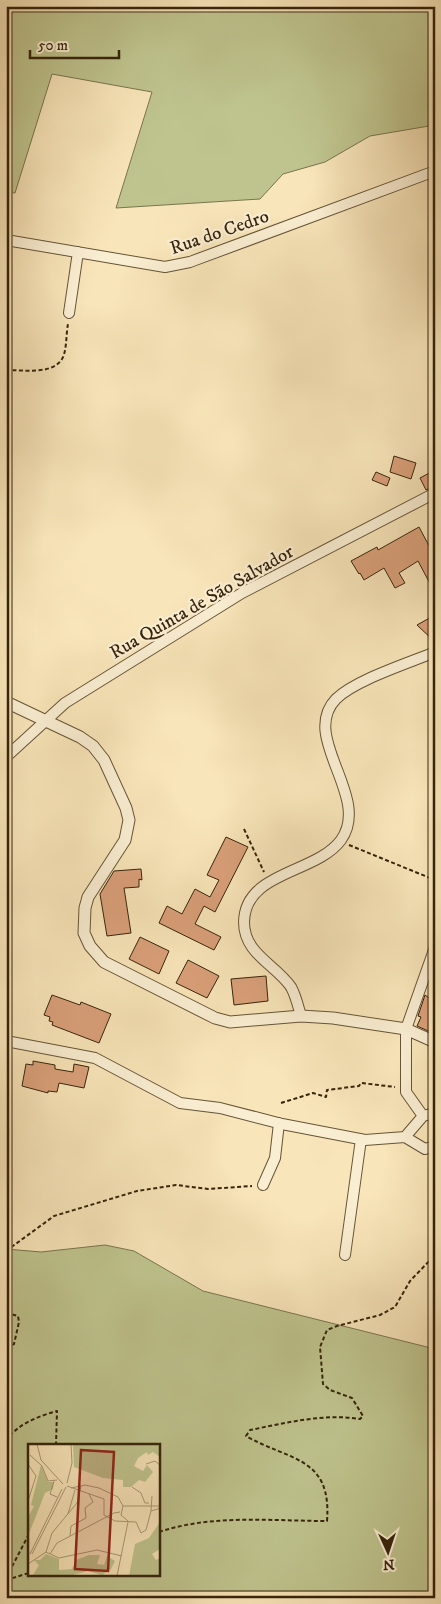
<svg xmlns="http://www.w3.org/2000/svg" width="441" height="1604" font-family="'IM FELL DW Pica',serif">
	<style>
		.green { fill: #bfc48e; stroke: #7a744d; fill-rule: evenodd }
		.building { fill: #daa079; stroke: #35240c }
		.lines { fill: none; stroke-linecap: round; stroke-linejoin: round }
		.minor-casing { stroke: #665437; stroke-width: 12 }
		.tertiary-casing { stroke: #665437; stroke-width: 13 }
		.path { stroke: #35240c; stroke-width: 2; stroke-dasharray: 4 2.5; stroke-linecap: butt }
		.minor { stroke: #faeed2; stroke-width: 10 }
		.tertiary { stroke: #faeed2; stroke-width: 11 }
		.labels { text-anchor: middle; stroke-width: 4.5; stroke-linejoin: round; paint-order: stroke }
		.street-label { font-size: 19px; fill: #35240c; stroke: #faeed2 }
		.inset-road { fill: none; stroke: #aa9874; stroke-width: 1 }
		.view { fill: #8f2418; fill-opacity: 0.15; stroke: #8f2418; stroke-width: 2.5 }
		.inset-edge { fill: none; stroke: #35240c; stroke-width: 2.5 }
	</style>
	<rect width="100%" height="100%" fill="#f8e5b9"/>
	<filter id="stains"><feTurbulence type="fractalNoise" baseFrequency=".004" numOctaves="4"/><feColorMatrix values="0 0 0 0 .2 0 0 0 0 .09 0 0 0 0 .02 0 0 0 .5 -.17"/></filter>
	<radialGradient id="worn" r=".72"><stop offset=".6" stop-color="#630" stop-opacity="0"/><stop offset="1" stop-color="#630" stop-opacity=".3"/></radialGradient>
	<path class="green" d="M 6,6 L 435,6 L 435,125 L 370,136 L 325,162 L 283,174 L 260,199 L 116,208 L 152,92 L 52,74 L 15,193 L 6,192 Z
		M 105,1245 L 134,1251 L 203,1291 L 435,1349 L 435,1598 L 6,1598 L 6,1249 L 41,1252 ZM 29,1445 L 159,1445 L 159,1575 L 29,1575 Z"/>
	<path class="building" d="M 394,456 L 416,463 L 411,479 L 390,472 Z
		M 435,470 L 435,486 L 426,490 L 420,478 Z
		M 376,472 L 390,478 L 387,486 L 372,480 Z
		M 419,527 L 435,557 L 435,593 L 418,561 L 399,573 L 405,583 L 395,588 L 384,568 L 364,580 L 360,573 L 359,574 L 351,561 L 377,547 L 378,550 Z
		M 435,615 L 435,642 L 417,625 Z
		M 226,837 L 248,847 L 215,912 L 204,906 L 195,924 L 221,937 L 214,950 L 159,923 L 167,906 L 182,914 L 195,889 L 210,897 L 219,880 L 207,875 Z
		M 141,869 L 142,880 L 139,879 L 139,887 L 124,888 L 131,933 L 107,936 L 100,894 L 114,871 Z
		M 140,937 L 169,951 L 159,974 L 129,959 Z
		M 188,960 L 219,976 L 207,998 L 176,983 Z
		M 266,976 L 268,1001 L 234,1005 L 231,979 Z
		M 52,995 L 80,1005 L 81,1002 L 111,1014 L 99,1043 L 52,1025 L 53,1022 L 49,1021 L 50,1017 L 44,1015 Z
		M 425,995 L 435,1002 L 435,1034 L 417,1026 L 421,1017 L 418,1016 Z
		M 33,1061 L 55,1065 L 55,1069 L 73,1072 L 74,1064 L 89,1067 L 84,1088 L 59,1083 L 57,1092 L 48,1091 L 48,1093 L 22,1086 L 26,1064 L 33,1065 Z"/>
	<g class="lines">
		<defs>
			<path id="minor" d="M 6,240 L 165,267 L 190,262 L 435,171
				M 69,313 L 78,252
				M 6,757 L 65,703 L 242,593 L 435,493
				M 301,1016 C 298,1006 296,996 291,987 C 275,964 244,954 244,922 C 245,871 316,874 341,840 C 372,797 299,737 336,699 C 355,680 409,663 435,652
				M 6,1041 L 95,1058 L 180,1103 L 220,1108 L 282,1124 L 365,1140 L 405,1137 L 423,1116 L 435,1113
				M 423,1116 L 406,1092 L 406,1029 L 435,947
				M 405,1137 L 425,1149 L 435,1146
				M 263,1185 L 275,1158 L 279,1123
				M 345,1255 L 361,1139"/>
			<path id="tertiary" d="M 6,702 L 80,737 L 93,746 L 104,760 L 126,808 L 129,820 L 125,840 L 88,897 L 85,908 L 84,933 L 90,946 L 104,962 L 215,1018 L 230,1022 L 301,1016 L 333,1018 L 406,1029 L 435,1042"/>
		</defs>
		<use href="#minor" class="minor-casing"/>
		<use href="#tertiary" class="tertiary-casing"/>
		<path class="path" d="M 6,370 C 23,370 52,375 62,359 C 67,351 66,333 68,324
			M 244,829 L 264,872
			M 349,845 L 435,880
			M 281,1103 L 313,1093 L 326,1097 L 327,1090 L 359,1086 L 361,1083 L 395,1087
			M 6,1251 L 54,1216 L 137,1191 L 176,1185 L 208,1189 L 252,1186
			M 6,1313 L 18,1316 L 19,1322 L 14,1344 L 6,1348
			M 6,1441 C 17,1424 39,1416 57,1411 L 56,1445
			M 159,1532 C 213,1514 271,1521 327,1521 C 332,1456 289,1461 246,1436 L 250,1430 C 286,1423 324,1413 360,1419 L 363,1416 L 352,1398 L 330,1390 L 323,1384 L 320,1347 L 327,1330 L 337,1326 L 380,1315 L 395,1307 L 410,1281 L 435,1255
			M 6,1578 L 29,1534
			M 6,1580 L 29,1573"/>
		<use href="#minor" class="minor"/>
		<use href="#tertiary" class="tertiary"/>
	</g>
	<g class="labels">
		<g class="street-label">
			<text transform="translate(219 231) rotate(-19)" y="7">Rua do Cedro</text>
			<text transform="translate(201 601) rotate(-30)" y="7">Rua Quinta de São Salvador</text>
		</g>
	</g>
	<g transform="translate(28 1444)">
		<rect width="132" height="132" fill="#f8e5b9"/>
		<path d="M 45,0 L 132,0 L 132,13 L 125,8 L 120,11 L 119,8 L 110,14 L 106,22 L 115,27 L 119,21 L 125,28 L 117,38 L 111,36 L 103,43 L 95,43 L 95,36 L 75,34 L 46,23 ZM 13,21 L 20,38 L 26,38 L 25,45 L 17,49 L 0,92 L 0,73 L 6,62 L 3,61 ZM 132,78 L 132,105 L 124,110 L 128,116 L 132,114 L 132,132 L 101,132 L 107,100 L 121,94 ZM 18,110 L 31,115 L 31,126 L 44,125 L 48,116 L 61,111 L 72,111 L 69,120 L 76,121 L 79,112 L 87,117 L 83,125 L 74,131 L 60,127 L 41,132 L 5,131 L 11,121 L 6,116 L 12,116 Z" fill="#bfc48e"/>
		<path class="inset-road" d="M 9,0 L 13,16 L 35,40M 2,11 L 14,22 L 20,37 L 29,36M 0,20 L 8,32 L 0,57M 118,20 L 127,17 L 133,22M 26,37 L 22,50 L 29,53M 39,39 L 44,19 L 43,0M 39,42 L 76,55 L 76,71 L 87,77 L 108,78 L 113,89 L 118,86 L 123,67 L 133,64M 104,43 L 113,49 L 117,59 L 121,59M 43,44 L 57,41 L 71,44 L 90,53 L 95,62 L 133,62M 95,62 L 93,71 L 100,77M 123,67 L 124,52M 40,70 L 47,46M 42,92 L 43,82 L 58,74 L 57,64 L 65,58 L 61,50M 18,108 L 24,89 L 49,59 L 53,42M 2,110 L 34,45M 4,110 L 38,43M 22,110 L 29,99 L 86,69 L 92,68M 0,120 L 18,108 L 31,114 L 69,106 L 94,112M 89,132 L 100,78"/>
		<path class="view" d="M 53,6 L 86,8 L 80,127 L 47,125 Z"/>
		<rect width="132" height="132" class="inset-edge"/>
	</g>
	<rect width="441" height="1604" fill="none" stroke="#f8e5b9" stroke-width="25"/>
	<rect x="8" y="8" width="426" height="1589" fill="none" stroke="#35240c" stroke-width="2.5"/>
	<rect x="12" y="12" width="416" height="1579" fill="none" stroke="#35240c"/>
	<g transform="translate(388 1552) rotate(177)" stroke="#faeed2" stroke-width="4" paint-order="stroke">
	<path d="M0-4L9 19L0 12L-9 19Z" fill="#35240c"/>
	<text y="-8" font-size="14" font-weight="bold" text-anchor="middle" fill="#35240c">N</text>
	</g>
	<path d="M30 50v8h89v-8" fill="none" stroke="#35240c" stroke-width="2.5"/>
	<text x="38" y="50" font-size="15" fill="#35240c" stroke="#faeed2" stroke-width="4" paint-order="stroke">50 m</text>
	<rect width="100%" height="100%" filter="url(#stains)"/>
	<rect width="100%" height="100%" fill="url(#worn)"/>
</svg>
